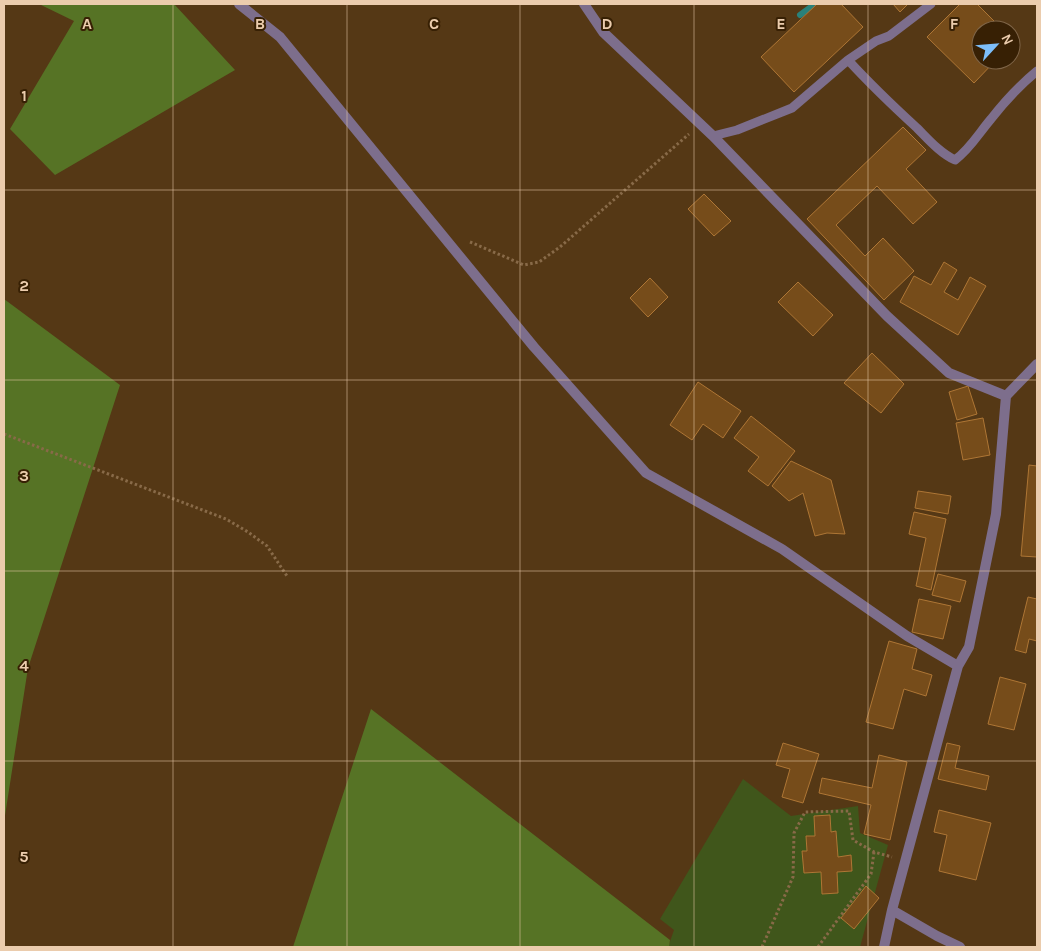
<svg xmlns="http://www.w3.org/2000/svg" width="1041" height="951" font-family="Karla,sans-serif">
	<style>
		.green { fill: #40561b }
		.forest { fill: #567325 }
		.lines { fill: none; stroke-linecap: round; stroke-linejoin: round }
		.stream { stroke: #29817a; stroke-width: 6 }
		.building { fill: #764c1a; stroke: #ae7635 }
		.path { stroke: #886a48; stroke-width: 3; stroke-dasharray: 2.5 2.5; stroke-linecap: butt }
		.service { stroke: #7d6e8c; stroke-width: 9 }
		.minor { stroke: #7d6e8c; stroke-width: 10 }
		.grid { fill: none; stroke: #ebccad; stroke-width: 1; stroke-opacity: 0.55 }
		.grid-label { font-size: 16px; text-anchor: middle; font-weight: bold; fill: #ebccad; stroke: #372004; stroke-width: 4; stroke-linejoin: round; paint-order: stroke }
	</style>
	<rect width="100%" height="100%" fill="#553815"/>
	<path class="green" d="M 743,779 L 791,816 L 858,806 L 860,833 L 888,845 L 860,947 L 668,947 L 674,930 L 660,919 Z"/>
	<path class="forest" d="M 39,4 L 174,4 L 235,70 L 55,175 L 10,129 L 74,21 Z
		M 4,299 L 120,385 L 28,668 L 4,822 Z
		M 371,709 L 670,940 L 669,947 L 293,947 Z"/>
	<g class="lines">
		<path class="stream" d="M 800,15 L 815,4"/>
	</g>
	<path class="building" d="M 817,4 L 841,4 L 863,27 L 794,92 L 761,57 Z
		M 893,4 L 908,4 L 900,12 Z
		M 960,4 L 977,4 L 1003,30 L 981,30 L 981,60 L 996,60 L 974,83 L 927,37 Z
		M 903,127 L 926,150 L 906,169 L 937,202 L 913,224 L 877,186 L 836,225 L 865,256 L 883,238 L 914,271 L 884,300 L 807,219 Z
		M 704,194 L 731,221 L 714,236 L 688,209 Z
		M 944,262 L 957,270 L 944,292 L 958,300 L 970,277 L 986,286 L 958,335 L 900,302 L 914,276 L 931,285 Z
		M 650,278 L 668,297 L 648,317 L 630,298 Z
		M 798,282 L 833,315 L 813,336 L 778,302 Z
		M 872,353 L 904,384 L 881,413 L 844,383 Z
		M 698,382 L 741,411 L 723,438 L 703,424 L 692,440 L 670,425 Z
		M 968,386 L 977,414 L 957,420 L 949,392 Z
		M 751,416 L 795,451 L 768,486 L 748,471 L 759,457 L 734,438 Z
		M 983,418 L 990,455 L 963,460 L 956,423 Z
		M 791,461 L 831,480 L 845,534 L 827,533 L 815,536 L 803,493 L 789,501 L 772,486 Z
		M 1029,465 L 1037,466 L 1037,557 L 1021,556 Z
		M 918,491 L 951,496 L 948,514 L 915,508 Z
		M 914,512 L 946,519 L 931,590 L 916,586 L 926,538 L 909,534 Z
		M 938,574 L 966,581 L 960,602 L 932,595 Z
		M 1028,597 L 1037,599 L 1037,641 L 1029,639 L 1026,653 L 1015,650 Z
		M 919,599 L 951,606 L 943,639 L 912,632 Z
		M 889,641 L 917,649 L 912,669 L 932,675 L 926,696 L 904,689 L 893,729 L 866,722 Z
		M 1000,677 L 1026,684 L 1014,730 L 988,724 Z
		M 783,743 L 819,754 L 803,803 L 782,797 L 790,769 L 776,765 Z
		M 947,743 L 960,746 L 955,768 L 989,776 L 986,790 L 938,779 Z
		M 879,755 L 907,762 L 890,840 L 864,834 L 871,805 L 819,793 L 822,778 L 872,788 Z
		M 939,810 L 991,823 L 976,880 L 939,871 L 947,835 L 934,832 Z
		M 830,815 L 831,832 L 836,831 L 838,857 L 851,855 L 852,871 L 837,872 L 838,893 L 822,894 L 821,872 L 804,873 L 802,851 L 807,851 L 806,836 L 815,836 L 814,816 Z
		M 866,886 L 879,898 L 854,929 L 841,918 Z"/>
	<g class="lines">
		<path class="path" d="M 470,242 L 524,265 L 539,262 L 560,247 L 689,134
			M 4,434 L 226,519 L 248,532 L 267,546 L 287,576
			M 762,947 L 793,877 L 794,833 L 805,812 L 849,811 L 853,840 L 874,852 L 892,857
			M 818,947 L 871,874 L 874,852"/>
		<path class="service" d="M 848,60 C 870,84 893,106 917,128 C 928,139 940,153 955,160 C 970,149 979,133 991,119 C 1005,101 1020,85 1037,71
			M 713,136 L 737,130 L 792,108 L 848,60 L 876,41 L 889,36 L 931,4"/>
		<path class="minor" d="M 239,4 L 280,37 L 534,347 L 646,473 L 782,549 L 907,636 L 958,666
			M 584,4 L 603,32 L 713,136 L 887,316 L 949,373 L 1006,396
			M 892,910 L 937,936 L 960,947
			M 884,947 L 892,910 L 958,666 L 969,647 L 996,514 L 1006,396 L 1037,364"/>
	</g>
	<path class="grid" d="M 173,4 L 173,947M 347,4 L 347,947M 520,4 L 520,947M 694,4 L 694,947M 868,4 L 868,947M 4,190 L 1037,190M 4,380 L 1037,380M 4,571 L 1037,571M 4,761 L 1037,761"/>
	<g class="grid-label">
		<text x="87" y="29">A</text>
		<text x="260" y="29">B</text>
		<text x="434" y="29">C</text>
		<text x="607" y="29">D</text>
		<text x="781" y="29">E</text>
		<text x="954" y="29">F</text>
		<text x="24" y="101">1</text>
		<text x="24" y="291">2</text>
		<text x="24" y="481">3</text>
		<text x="24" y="671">4</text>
		<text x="24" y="862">5</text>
	</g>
	<rect width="1041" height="951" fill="none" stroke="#ebccad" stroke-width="10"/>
	<g transform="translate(996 45) rotate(64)"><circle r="24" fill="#372004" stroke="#7f6548"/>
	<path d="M0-4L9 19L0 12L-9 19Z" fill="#7dbef9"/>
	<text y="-8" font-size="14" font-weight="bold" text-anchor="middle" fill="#ebccad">N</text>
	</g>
</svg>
